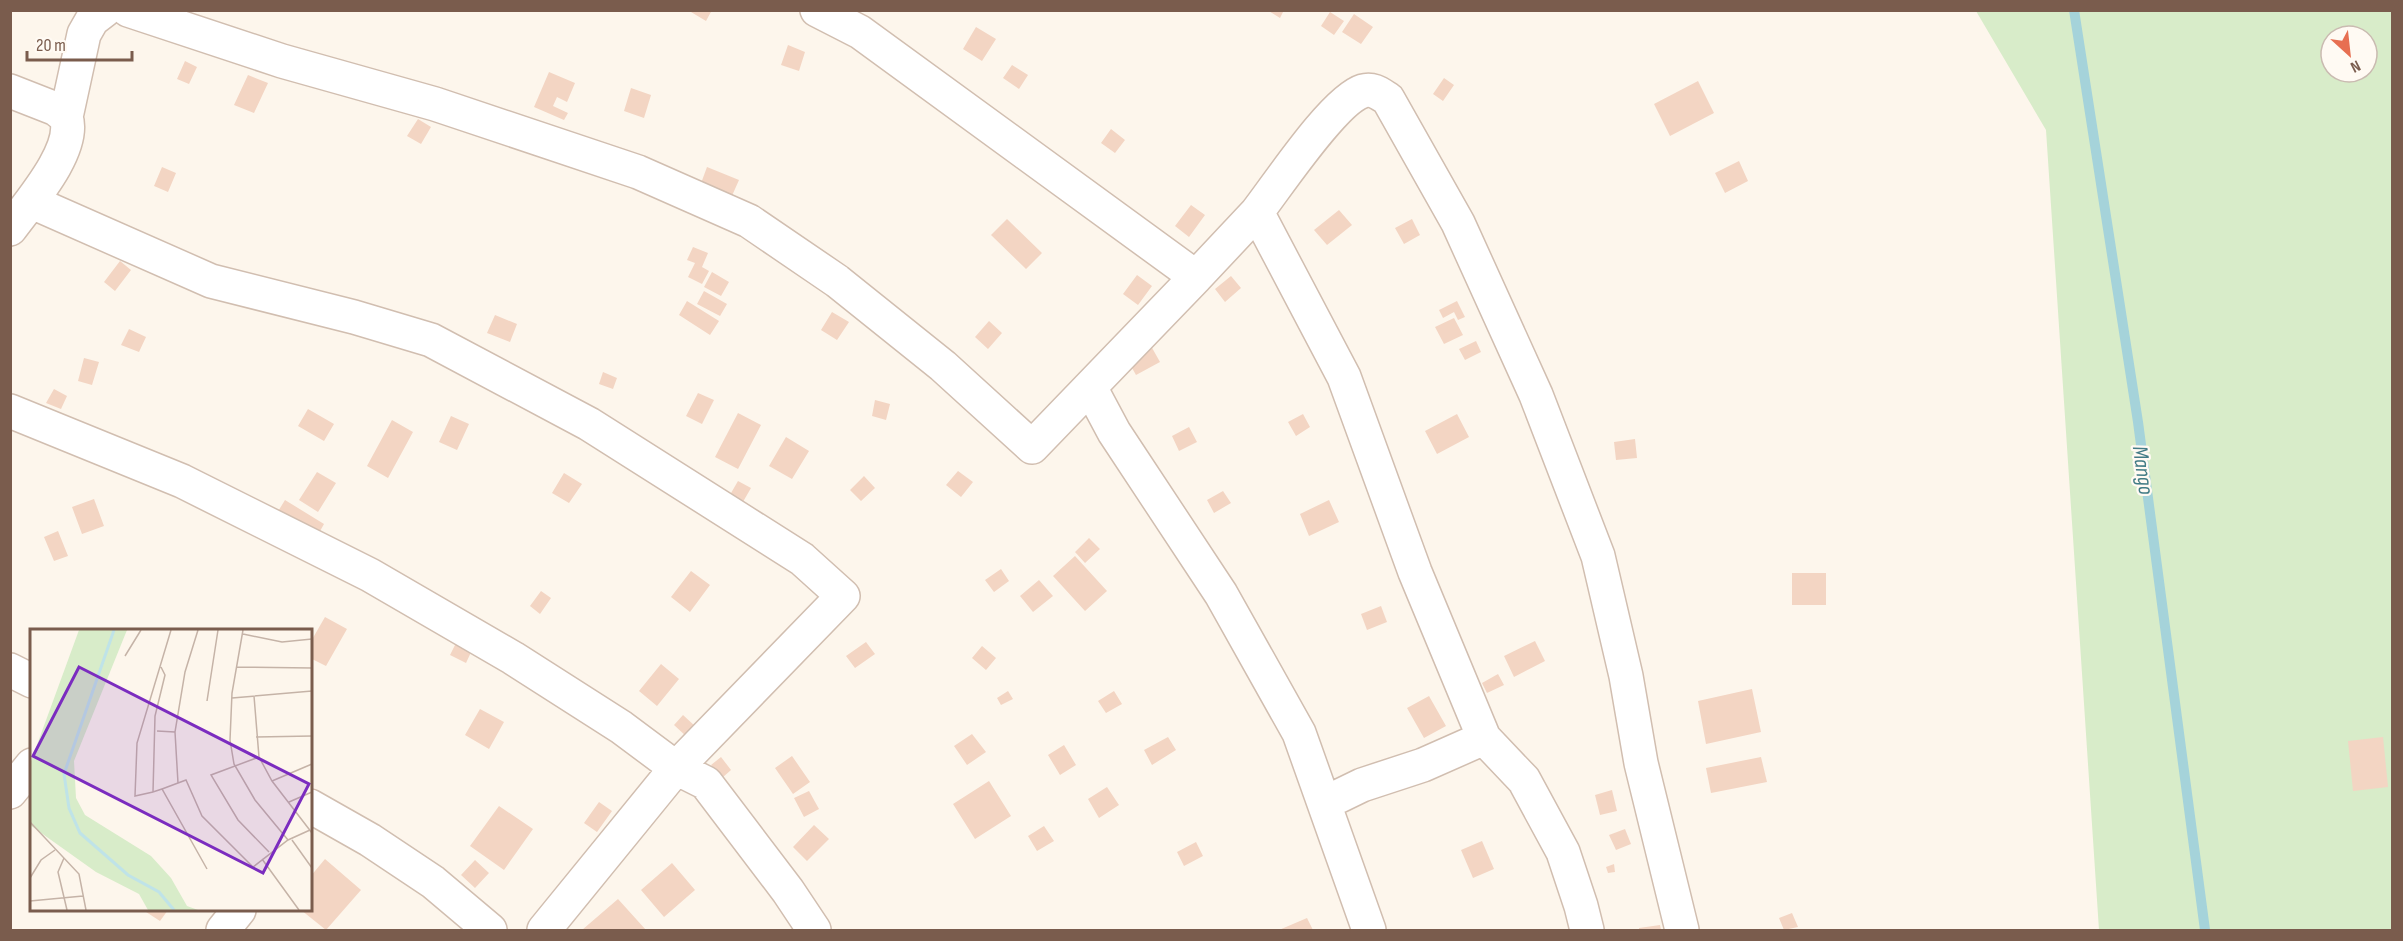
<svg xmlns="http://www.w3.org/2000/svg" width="2403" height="941" font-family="'Sofia Sans Condensed',sans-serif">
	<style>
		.green { fill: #d8ecc9; fill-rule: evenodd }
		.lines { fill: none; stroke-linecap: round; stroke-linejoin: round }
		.stream { stroke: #a5d3da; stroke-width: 10 }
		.building { fill: #f3d5c3 }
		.minor-casing { stroke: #d1beb0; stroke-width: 36 }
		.minor { stroke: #fff; stroke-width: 33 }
		.labels { text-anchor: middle; stroke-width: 4.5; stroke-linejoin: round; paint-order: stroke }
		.water-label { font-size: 22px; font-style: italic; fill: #437c86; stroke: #fffaf3 }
		.inset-river { fill: none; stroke: #bfe3e8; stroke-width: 3 }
		.inset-road { fill: none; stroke: #c5b3a7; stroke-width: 1.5 }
		.view { fill: #7b2cbf; fill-opacity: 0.15; stroke: #7b2cbf; stroke-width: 3 }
		.inset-edge { fill: none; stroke: #7a5c4d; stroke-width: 3 }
	</style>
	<rect width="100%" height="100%" fill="#fdf6ec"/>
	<path class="green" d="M 1976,11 L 2392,11 L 2392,930 L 2099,930 L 2046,130 ZM 2331,36 L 2367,36 L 2367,72 L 2331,72 Z"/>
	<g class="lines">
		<path class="stream" d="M 2074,10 L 2138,422 L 2205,930"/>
	</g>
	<path class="building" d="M 692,10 L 712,10 L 706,21 L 691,12 Z
		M 1267,10 L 1284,10 L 1280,18 Z
		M 1330,12 L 1344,21 L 1334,35 L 1321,26 Z
		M 1354,14 L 1373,27 L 1361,44 L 1342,32 Z
		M 976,27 L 996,39 L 982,61 L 963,49 Z
		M 788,45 L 805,52 L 799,71 L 781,65 Z
		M 185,61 L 197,67 L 189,84 L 177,79 Z
		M 1012,65 L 1028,75 L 1019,89 L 1003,78 Z
		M 549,72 L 575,83 L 567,102 L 557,97 L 553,106 L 568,113 L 564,120 L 534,107 Z
		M 248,75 L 268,83 L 254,113 L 234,105 Z
		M 1444,78 L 1454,85 L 1443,101 L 1433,94 Z
		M 1698,81 L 1714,113 L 1670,136 L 1654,104 Z
		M 631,88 L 651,95 L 644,118 L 624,111 Z
		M 418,119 L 431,127 L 421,144 L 407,136 Z
		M 1111,129 L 1125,140 L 1115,153 L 1101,143 Z
		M 1739,161 L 1748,181 L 1725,193 L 1715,173 Z
		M 162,167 L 176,173 L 168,192 L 154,186 Z
		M 707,167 L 739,180 L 731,198 L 700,186 Z
		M 1191,205 L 1205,215 L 1189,237 L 1175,226 Z
		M 1339,210 L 1352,225 L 1327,245 L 1314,230 Z
		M 1007,219 L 1042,253 L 1026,269 L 991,235 Z
		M 1412,219 L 1420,235 L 1404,244 L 1395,228 Z
		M 693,247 L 708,253 L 702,267 L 709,271 L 702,284 L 688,277 L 695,263 L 687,260 Z
		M 120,261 L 131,270 L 115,291 L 104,282 Z
		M 712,272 L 729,282 L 721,296 L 704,287 Z
		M 1137,275 L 1152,286 L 1138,305 L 1123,294 Z
		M 1231,276 L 1241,288 L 1225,302 L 1215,289 Z
		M 704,291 L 727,304 L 720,316 L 697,304 Z
		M 687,301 L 719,321 L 710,335 L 679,315 Z
		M 1457,301 L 1465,317 L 1458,320 L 1454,312 L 1443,318 L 1439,310 Z
		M 832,312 L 849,322 L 837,340 L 821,330 Z
		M 495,315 L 517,324 L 510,342 L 487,333 Z
		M 1454,318 L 1463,335 L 1444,344 L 1435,327 Z
		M 989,321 L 1002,333 L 988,349 L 975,337 Z
		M 129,329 L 146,337 L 139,352 L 121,345 Z
		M 1476,341 L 1481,352 L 1465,360 L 1459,349 Z
		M 1151,346 L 1160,362 L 1136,375 L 1127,359 Z
		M 84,358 L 99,362 L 92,385 L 78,381 Z
		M 603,372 L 617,378 L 613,389 L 599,384 Z
		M 54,389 L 67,396 L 61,409 L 46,403 Z
		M 698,393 L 714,400 L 702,424 L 686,416 Z
		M 875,400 L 890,404 L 886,420 L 872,416 Z
		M 308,409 L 334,424 L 324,441 L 298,426 Z
		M 738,413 L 761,425 L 738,469 L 715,457 Z
		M 1303,414 L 1310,427 L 1296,436 L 1288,422 Z
		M 1457,414 L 1469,437 L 1437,454 L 1425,431 Z
		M 451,416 L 469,424 L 457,450 L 439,442 Z
		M 392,420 L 413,432 L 388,478 L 367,466 Z
		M 1189,427 L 1197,442 L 1179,451 L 1172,436 Z
		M 786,437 L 809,451 L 792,479 L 769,466 Z
		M 1635,439 L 1637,458 L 1616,460 L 1614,442 Z
		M 958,471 L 973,482 L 961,497 L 946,485 Z
		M 317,472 L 336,483 L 318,512 L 299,500 Z
		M 564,473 L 582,484 L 569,503 L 552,493 Z
		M 864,476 L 875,488 L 861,501 L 850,490 Z
		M 738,481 L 751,488 L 740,507 L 727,500 Z
		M 1223,491 L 1231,503 L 1214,513 L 1207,500 Z
		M 94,499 L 104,526 L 82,534 L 72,507 Z
		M 285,500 L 324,524 L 314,542 L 274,518 Z
		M 1329,500 L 1339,522 L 1309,536 L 1300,514 Z
		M 58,531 L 68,556 L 54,561 L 44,537 Z
		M 1089,538 L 1100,549 L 1085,563 L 1075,552 Z
		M 1075,556 L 1107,591 L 1085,611 L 1053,576 Z
		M 1001,569 L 1009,581 L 994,592 L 985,580 Z
		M 691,571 L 710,585 L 690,612 L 671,597 Z
		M 1792,573 L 1826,573 L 1826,605 L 1792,605 Z
		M 1039,580 L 1053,596 L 1033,612 L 1020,596 Z
		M 541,591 L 551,598 L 540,614 L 530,606 Z
		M 1381,606 L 1387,622 L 1367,630 L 1361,614 Z
		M 325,617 L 347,629 L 326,666 L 310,658 L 310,643 Z
		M 457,641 L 473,648 L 466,663 L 450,655 Z
		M 1535,641 L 1545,661 L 1514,677 L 1504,656 Z
		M 866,642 L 875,654 L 855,668 L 846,656 Z
		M 982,646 L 996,658 L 986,670 L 972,658 Z
		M 661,664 L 679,679 L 657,706 L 639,691 Z
		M 1498,674 L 1504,685 L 1487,693 L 1482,683 Z
		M 1752,689 L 1761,732 L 1706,744 L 1698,701 Z
		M 1008,691 L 1013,699 L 1001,705 L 997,698 Z
		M 1114,691 L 1122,704 L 1106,713 L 1098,701 Z
		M 1429,696 L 1446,726 L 1424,738 L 1407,708 Z
		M 480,709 L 504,722 L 489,749 L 465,735 Z
		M 683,715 L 696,727 L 687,737 L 674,725 Z
		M 972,734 L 986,752 L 967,765 L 954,746 Z
		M 1168,737 L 1176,750 L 1152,765 L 1144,750 Z
		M 2383,737 L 2388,787 L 2353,791 L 2348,741 Z
		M 1064,745 L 1076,765 L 1060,775 L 1048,755 Z
		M 792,756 L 810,782 L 793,794 L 775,768 Z
		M 721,757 L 731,770 L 722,778 L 711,765 Z
		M 1761,757 L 1767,782 L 1711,793 L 1706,768 Z
		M 989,781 L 1011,816 L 975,839 L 953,804 Z
		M 1107,787 L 1119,805 L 1099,818 L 1088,799 Z
		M 1612,790 L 1617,811 L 1600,815 L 1595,795 Z
		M 809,791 L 819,809 L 804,817 L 794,798 Z
		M 599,802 L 612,811 L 597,832 L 584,823 Z
		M 499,806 L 533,829 L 504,870 L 470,846 Z
		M 814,825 L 829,839 L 807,861 L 793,847 Z
		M 1044,826 L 1054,841 L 1037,851 L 1028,836 Z
		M 1625,829 L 1631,844 L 1616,850 L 1609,835 Z
		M 1482,841 L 1494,869 L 1473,878 L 1461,850 Z
		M 1196,842 L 1203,856 L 1184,866 L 1177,852 Z
		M 325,859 L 361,890 L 326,930 L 301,910 L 310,910 L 310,877 Z
		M 475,860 L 489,873 L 475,888 L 461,875 Z
		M 672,863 L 695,890 L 664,917 L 641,890 Z
		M 1614,864 L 1615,872 L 1608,873 L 1606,867 Z
		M 618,899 L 646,930 L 582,930 Z
		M 143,910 L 168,910 L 160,921 Z
		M 1792,913 L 1798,927 L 1784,930 L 1779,918 Z
		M 1307,918 L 1313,930 L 1279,930 Z
		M 1660,925 L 1661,930 L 1639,930 L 1639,928 Z"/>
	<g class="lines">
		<defs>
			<path id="minor" d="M 128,10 L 282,61 L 435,104 L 638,172 L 749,221 L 837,281 L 943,366 L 1032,447 L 1196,277
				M 817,10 L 860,32 L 1196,277 L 1257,212 L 1344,377 L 1415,572 L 1484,738 L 1524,780 L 1563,852 L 1581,906 L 1587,930
				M 10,91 L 56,109 L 66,117
				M 32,202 L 211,281 L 354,317 L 431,340 L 589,424 L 802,559 L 843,596 L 676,768 L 544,930
				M 1257,212 C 1278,185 1334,100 1363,91 C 1373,88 1380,94 1388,99 L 1458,223 L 1536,395 L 1598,556 L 1626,676 L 1641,763 L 1682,930
				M 10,229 C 29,203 77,149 66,117 L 84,34 L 92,20 L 105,10
				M 1090,387 L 1114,432 L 1221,594 L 1299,733 L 1369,930
				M 10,411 L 182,481 L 370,575 L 513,658 L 621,727 L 676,768 L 706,783 L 788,891 L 814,930
				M 10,670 L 32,681
				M 10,792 L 32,765
				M 1325,803 L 1362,785 L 1423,765 L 1484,738
				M 310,806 L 370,840 L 433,882 L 490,930
				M 223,930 L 239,910"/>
		</defs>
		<use href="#minor" class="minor-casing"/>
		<use href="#minor" class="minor"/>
	</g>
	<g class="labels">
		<g class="water-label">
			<text transform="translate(2144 470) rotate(82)" y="8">Mango</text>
		</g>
	</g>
	<g transform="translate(30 629)">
		<rect width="282" height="282" fill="#fdf6ec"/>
		<path d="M 49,1 L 97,1 L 44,132 L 46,169 L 55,186 L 121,227 L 141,249 L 157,277 L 168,281 L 118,281 L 109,265 L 66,243 L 0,196 L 0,135 Z" fill="#d8ecc9"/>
		<path class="inset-river" d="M 84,1 L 34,145 L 39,179 L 50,204 L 98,246 L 129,263 L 144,281"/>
		<path class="inset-road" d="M 213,1 L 202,64 L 200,111 L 204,135 L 225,171 L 258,211M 213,5 L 252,13 L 282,10M 95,27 L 111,1M 131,38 L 135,46 L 125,87 L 123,163 L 132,160 L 177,240M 206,38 L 282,39M 224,67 L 229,128 L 242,152 L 282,204M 202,69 L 282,62M 177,72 L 188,1M 127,102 L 145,103M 226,108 L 282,107M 229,128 L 181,146 L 208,191 L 239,223M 242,152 L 282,135M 148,154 L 145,103 L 155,43 L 168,1M 132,160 L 156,151 L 172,187 L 223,238 L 258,211 L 280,201M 123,163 L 105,167 L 107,114 L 141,1M 259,173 L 282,163M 0,193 L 49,245 L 56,281M 262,211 L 282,239M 34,229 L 28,243 L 37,281M 232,230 L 269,281M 0,249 L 11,231 L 25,221M 0,272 L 53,267"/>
		<path class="view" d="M 49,38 L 279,155 L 233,244 L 3,127 Z"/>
		<rect width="282" height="282" class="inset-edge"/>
	</g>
	<rect width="2403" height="941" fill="none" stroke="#7a5c4d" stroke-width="24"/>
	<g transform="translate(2349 54) rotate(153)"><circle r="28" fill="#fffaf3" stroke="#cabbb1" stroke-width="1.5"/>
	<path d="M0-4.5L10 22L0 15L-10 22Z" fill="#e76f51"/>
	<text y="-9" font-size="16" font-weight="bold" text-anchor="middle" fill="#7a5c4d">N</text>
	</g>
	<path d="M27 51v9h105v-9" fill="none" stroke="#7a5c4d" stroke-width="3"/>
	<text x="36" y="51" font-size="18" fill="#7a5c4d" stroke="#fffaf3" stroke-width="4.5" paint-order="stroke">20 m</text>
</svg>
